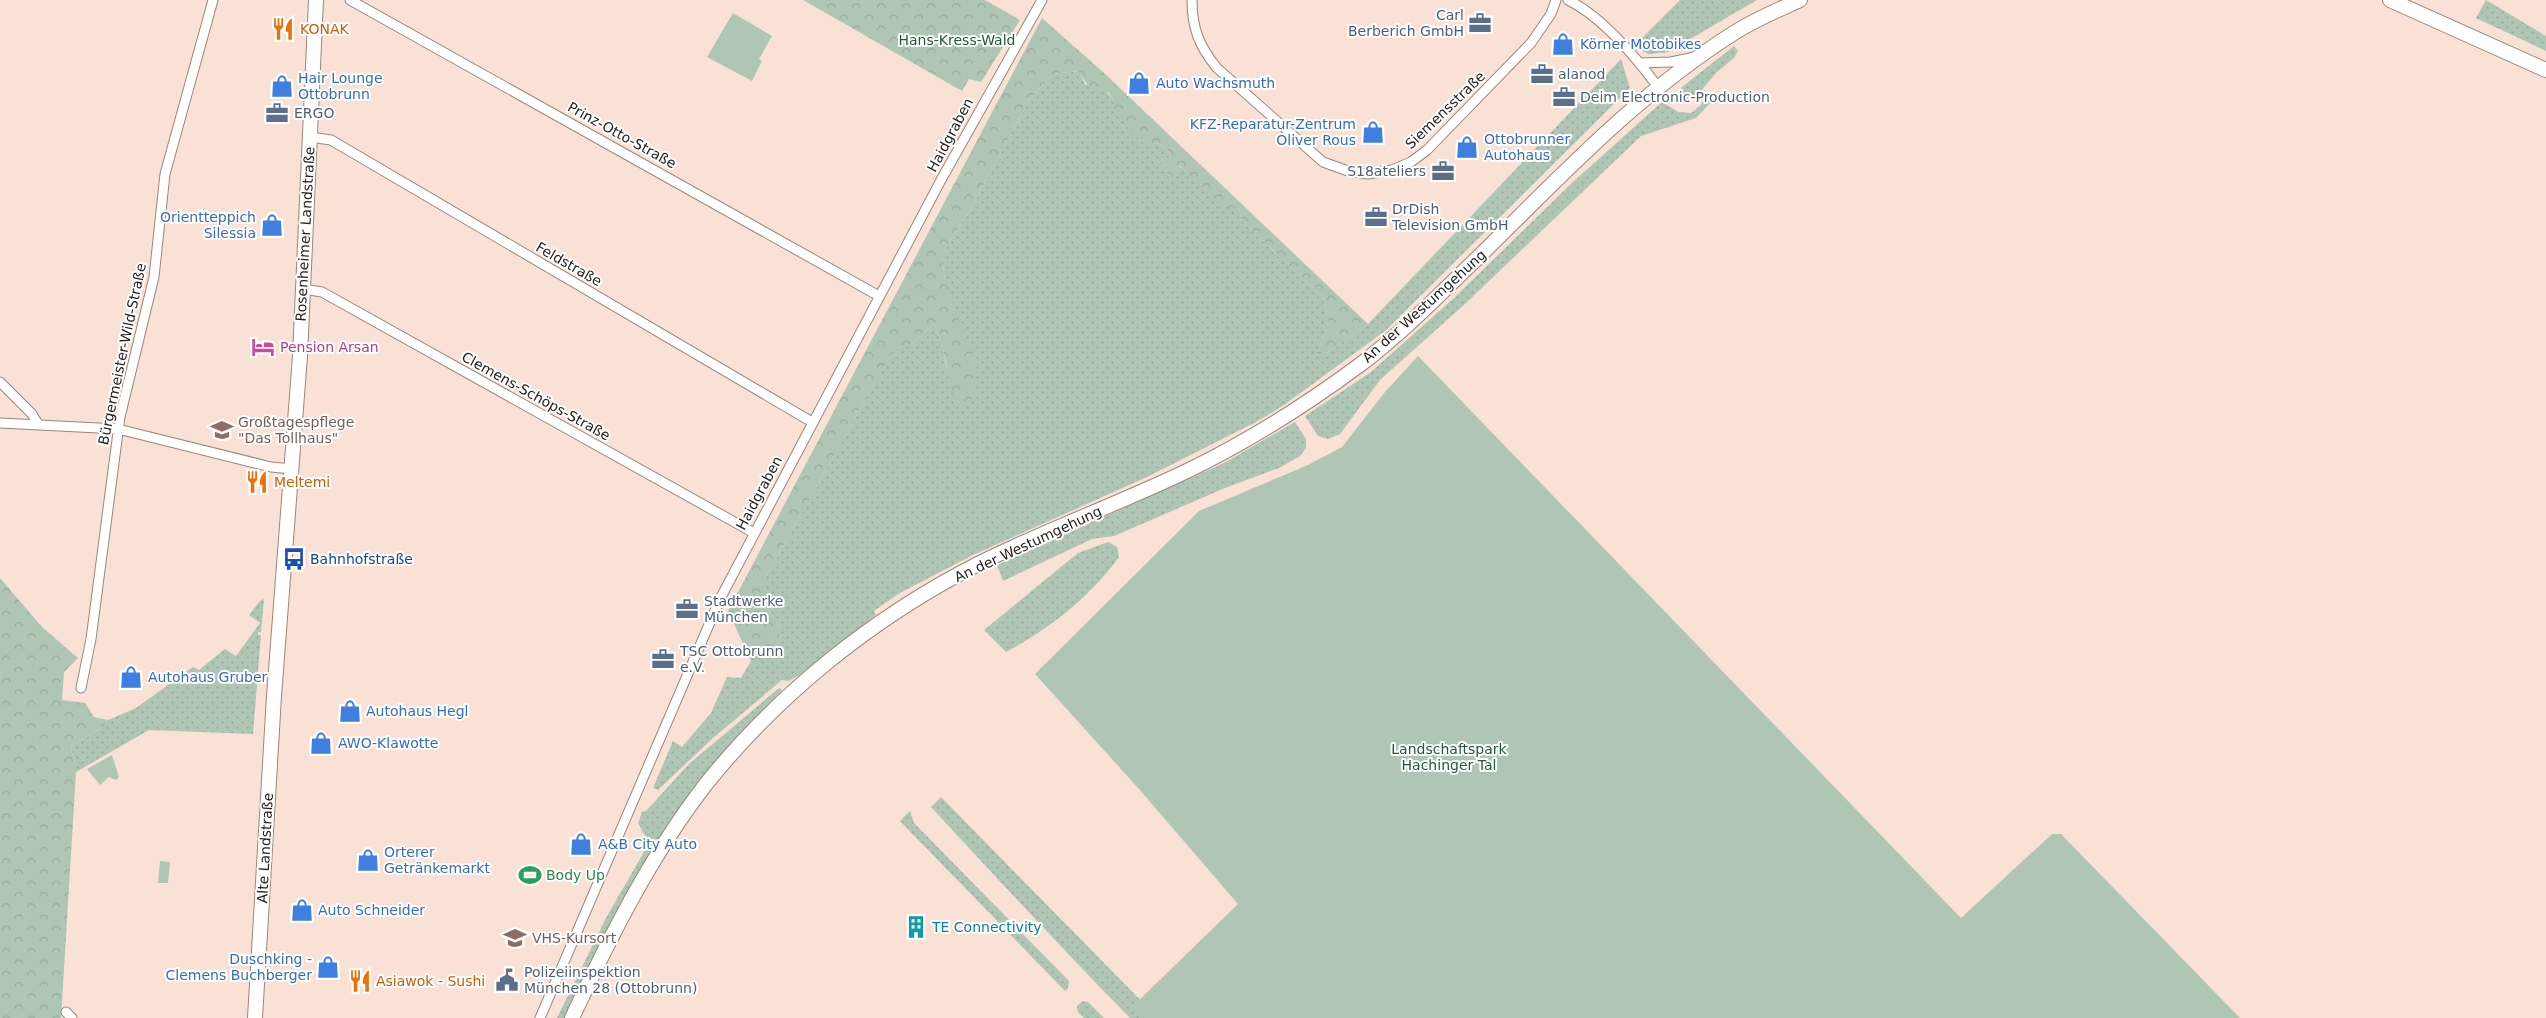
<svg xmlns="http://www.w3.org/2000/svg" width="2546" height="1018" font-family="'DejaVu Sans',sans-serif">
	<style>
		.grass { fill: url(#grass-dots) }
		.forest { fill: url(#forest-crowns) }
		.park { fill: #afc6b5 }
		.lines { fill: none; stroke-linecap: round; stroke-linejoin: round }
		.street-casing { stroke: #9c867a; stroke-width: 11 }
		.secondary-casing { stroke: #9c867a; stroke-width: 16 }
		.street { stroke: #fff; stroke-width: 9 }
		.secondary { stroke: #fff; stroke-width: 14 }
		.labels { text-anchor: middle; stroke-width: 4; stroke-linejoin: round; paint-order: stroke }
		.service-label { font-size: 14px; fill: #4e5e75; stroke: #fff; text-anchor: start }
		.food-label { font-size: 14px; fill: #c56008; stroke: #fff; text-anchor: start }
		.park-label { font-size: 14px; fill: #1f5936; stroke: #fff }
		.shop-label { font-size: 14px; fill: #366cbe; stroke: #fff; text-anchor: start }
		.street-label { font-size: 14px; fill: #28201b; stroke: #fff }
		.hotel-label { font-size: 14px; fill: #b23c85; stroke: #fff; text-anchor: start }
		.education-label { font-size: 14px; fill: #785e54; stroke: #fff; text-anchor: start }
		.transit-label { font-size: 14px; fill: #164399; stroke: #fff; text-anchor: start }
		.leisure-label { font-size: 14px; fill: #27864d; stroke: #fff; text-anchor: start }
		.culture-label { font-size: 14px; fill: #0d838f; stroke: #fff; text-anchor: start }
	</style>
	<defs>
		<pattern id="grass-dots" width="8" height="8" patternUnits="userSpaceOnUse" patternTransform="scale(1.25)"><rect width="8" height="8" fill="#afc6b5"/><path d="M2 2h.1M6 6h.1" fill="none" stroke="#97aa9b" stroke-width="1.8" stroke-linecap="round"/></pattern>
		<pattern id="forest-crowns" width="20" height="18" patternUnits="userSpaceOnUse" patternTransform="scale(1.25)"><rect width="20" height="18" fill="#afc6b5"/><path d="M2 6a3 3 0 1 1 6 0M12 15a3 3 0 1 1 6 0" fill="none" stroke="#97aa9b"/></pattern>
	</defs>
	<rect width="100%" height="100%" fill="#f9e1d5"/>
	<path class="grass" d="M 1680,0 L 1757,0 L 1668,52 L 1649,54 L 1633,47 Z
		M 2486,0 L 2546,36 L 2546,51 L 2476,18 Z
		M 1734,46 L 1738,51 L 1734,58 L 1717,72 L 1695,98 L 1686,99 L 1679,92 L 1682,87 Z
		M 1621,59 L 1630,88 L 1385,331 L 1284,405 L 1256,422 L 1147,477 L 973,555 L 898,594 L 874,611 L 876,615 L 798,676 L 788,681 L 782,680 L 713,738 L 658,790 L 653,788 L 673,741 L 682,747 L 711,713 L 727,677 L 741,678 L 780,628 L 764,601 L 764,580 L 894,349 L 912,344 L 934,323 L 942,344 L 947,370 L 945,282 L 942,255 L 970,210 L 1030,99 L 1053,74 L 1079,71 L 1085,84 L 1107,92 L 1144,143 C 1158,143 1166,143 1171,158 L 1161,159 L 1170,179 L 1179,174 L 1178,165 L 1229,205 L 1239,209 L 1242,221 L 1325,299 L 1328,326 L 1316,355 L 1328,352 L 1368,324 Z
		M 1715,93 L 1717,96 L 1696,118 L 1641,136 L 1466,303 L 1380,380 L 1340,434 L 1328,439 L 1318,436 L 1305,416 L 1371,372 L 1455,297 L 1572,183 L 1662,102 L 1678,112 L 1691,113 L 1701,105 L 1707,95 Z
		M 1295,422 L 1306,439 L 1306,448 L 1300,456 L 1279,468 L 1225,488 L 1114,536 L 1092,539 L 1003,581 L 997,565 L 1224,463 Z
		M 1108,542 L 1117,547 L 1119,557 C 1090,597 1049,629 1006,652 L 984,630 L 1078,553 Z
		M 264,599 L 261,632 L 258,632 L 258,635 L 261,635 L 253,734 L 149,730 L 76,772 L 71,746 L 103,727 L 108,720 L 136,708 L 193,667 L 199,670 L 225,649 L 236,656 L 260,623 L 249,615 L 260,601 Z
		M 779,688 L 782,690 L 726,751 L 566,1018 L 557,1018 L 606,918 L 649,843 L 638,823 L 642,812 L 646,811 L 689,764 Z
		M 941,797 L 1158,1018 L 1130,1018 C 1062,949 997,878 931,807 Z
		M 910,811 L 914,823 L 1069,981 L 1068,988 L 1065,991 L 900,821 Z
		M 1083,1001 L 1088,1002 L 1104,1018 L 1084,1018 L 1078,1012 L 1077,1006 Z"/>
	<path class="forest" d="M 803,0 L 985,0 L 1020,20 L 981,82 L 969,79 L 962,91 Z
		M 1042,18 L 1104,73 L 1368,324 L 1328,352 L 1316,355 L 1328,326 L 1325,299 L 1242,221 L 1239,209 L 1223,206 L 1179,165 L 1179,174 L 1170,179 L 1161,159 L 1171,158 C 1166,143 1158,143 1144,143 L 1128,129 L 1123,117 L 1112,111 L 1113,100 L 1108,92 L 1092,91 L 1078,71 L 1053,74 L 1030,99 L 970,210 L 942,255 L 945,282 L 975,364 L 973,396 L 966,408 L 955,404 L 942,344 L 934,323 L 912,344 L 894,349 L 764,580 L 764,601 L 780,628 L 777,651 L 741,678 L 751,661 L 728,611 Z
		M 0,578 L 42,627 L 78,658 L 64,672 L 62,700 L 85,703 L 94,717 L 108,720 L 103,727 L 71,746 L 76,772 L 61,1018 L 0,1018 Z"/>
	<path class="park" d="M 733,13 L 772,36 L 759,59 L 762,61 L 752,81 L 707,57 Z
		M 1418,356 L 1961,918 L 2052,834 L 2061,834 L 2240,1018 L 1142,1018 L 1132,1007 L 1238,904 L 1139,789 L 1035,674 L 1199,511 L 1308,465 L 1342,447 L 1385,392 Z
		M 112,755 L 119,777 L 116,780 L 109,777 L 100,785 L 87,769 Z
		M 160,861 L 170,862 L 168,883 L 158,883 Z"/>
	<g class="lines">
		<defs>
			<path id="street" d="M 350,0 L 879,296
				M 1192,0 C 1192,28 1199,46 1217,68 L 1323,162 L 1348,171 L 1368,174 L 1392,170 L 1411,162 L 1427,150 L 1531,43 L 1551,14 L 1556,0
				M 1568,0 C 1603,17 1635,56 1658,87
				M 1639,63 L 1671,62 L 1695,57
				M 310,137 L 331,140 L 812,422
				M 303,289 L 322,292 L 754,533
				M 0,382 L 32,414 L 38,424
				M 0,423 L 118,429 L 271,467 L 292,469
				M 81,688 L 91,639 L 120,417 L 154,277 L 165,174 L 213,0
				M 66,1012 L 72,1018
				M 540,1018 L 720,599 L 941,180 L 1042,0"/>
			<path id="secondary" d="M 2390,0 L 2546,70
				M 255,1018 L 274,696 L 300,356 L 316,0
				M 572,1018 C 610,937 651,855 706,784 C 779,693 874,617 978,564 C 1046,530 1118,504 1187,471 C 1249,441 1306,405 1361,364 C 1398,336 1431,303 1464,271 C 1550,188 1632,97 1734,33 C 1754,20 1778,10 1800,0"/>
		</defs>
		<use href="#street" class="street-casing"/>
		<use href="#secondary" class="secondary-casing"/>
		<use href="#street" class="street"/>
		<use href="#secondary" class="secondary"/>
	</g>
	<defs>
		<symbol id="office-bare" viewBox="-9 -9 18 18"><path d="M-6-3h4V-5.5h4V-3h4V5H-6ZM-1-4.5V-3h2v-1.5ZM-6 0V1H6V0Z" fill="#5c6f8a" stroke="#fff" stroke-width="2.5" paint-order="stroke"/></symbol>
		<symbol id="restaurant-bare" viewBox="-9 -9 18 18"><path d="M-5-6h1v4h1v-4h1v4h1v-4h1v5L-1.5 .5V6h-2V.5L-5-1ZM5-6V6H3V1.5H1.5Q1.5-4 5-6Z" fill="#e8710a" stroke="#fff" stroke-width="2.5" paint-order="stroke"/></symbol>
		<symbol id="shop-bare" viewBox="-9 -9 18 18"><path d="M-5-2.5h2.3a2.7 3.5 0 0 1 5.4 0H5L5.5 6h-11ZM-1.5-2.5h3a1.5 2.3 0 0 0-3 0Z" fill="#3f7fe0" stroke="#fff" stroke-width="2.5" paint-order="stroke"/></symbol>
		<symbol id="hotel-bare" viewBox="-9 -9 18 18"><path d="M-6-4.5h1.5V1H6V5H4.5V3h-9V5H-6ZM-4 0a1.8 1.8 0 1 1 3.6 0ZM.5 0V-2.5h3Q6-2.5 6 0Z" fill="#d1479c" stroke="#fff" stroke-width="2.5" paint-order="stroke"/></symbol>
		<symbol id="school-bare" viewBox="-9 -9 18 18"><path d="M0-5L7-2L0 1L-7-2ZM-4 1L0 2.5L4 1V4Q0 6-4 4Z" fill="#8d6e63" stroke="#fff" stroke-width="2.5" paint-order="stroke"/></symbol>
		<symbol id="bus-bare" viewBox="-9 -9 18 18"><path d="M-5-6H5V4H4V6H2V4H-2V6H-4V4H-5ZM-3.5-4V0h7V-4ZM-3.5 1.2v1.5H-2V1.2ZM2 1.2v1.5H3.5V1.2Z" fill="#1a4fb4" stroke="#fff" stroke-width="2.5" paint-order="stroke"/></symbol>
		<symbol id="stadium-bare" viewBox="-9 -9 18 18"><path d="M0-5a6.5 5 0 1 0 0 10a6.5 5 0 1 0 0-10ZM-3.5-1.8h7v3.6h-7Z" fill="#2e9e5b" stroke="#fff" stroke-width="2.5" paint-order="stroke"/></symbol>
		<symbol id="building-bare" viewBox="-9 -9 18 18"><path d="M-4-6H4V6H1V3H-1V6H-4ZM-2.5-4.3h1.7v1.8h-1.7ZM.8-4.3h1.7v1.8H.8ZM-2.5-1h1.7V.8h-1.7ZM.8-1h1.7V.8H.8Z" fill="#0f9aa8" stroke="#fff" stroke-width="2.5" paint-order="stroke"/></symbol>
		<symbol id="civic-bare" viewBox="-9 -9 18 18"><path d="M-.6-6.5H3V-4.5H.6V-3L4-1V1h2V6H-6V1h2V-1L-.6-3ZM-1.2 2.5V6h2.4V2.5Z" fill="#5c6f8a" stroke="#fff" stroke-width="2.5" paint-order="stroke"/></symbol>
	</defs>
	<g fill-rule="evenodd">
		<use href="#office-bare" x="1464" y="7" width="32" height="32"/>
		<use href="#restaurant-bare" x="267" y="13" width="32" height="32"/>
		<use href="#shop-bare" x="1547" y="28" width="32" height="32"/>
		<use href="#office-bare" x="1526" y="58" width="32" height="32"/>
		<use href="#shop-bare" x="1123" y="67" width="32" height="32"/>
		<use href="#shop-bare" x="266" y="70" width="32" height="32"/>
		<use href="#office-bare" x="1548" y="81" width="32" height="32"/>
		<use href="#office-bare" x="261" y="97" width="32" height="32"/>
		<use href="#shop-bare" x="1357" y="116" width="32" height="32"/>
		<use href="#shop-bare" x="1451" y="131" width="32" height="32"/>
		<use href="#office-bare" x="1427" y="155" width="32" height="32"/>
		<use href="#office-bare" x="1360" y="201" width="32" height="32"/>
		<use href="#shop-bare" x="256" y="209" width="32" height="32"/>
		<use href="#hotel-bare" x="247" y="331" width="32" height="32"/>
		<use href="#school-bare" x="206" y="414" width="32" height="32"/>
		<use href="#restaurant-bare" x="241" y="466" width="32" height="32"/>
		<use href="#bus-bare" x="278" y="543" width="32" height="32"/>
		<use href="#office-bare" x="671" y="593" width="32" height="32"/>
		<use href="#office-bare" x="647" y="643" width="32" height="32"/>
		<use href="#shop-bare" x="115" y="661" width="32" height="32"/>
		<use href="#shop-bare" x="334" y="695" width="32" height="32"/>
		<use href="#shop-bare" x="305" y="727" width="32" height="32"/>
		<use href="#shop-bare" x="565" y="828" width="32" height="32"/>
		<use href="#shop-bare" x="352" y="844" width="32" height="32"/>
		<use href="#stadium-bare" x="514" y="859" width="32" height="32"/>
		<use href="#shop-bare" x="286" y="894" width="32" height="32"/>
		<use href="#building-bare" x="900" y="911" width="32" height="32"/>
		<use href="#school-bare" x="499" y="922" width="32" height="32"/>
		<use href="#shop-bare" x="312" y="951" width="32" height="32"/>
		<use href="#civic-bare" x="491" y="964" width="32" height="32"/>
		<use href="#restaurant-bare" x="344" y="965" width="32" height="32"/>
	</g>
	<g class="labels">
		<g class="service-label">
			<text x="1464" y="20" text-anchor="end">Carl<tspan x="1464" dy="16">Berberich GmbH</tspan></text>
			<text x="1558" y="79">alanod</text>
			<text x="1580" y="102">Deim Electronic-Production</text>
			<text x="294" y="118">ERGO</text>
			<text x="1426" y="176" text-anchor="end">S18ateliers</text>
			<text x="1392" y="214">DrDish<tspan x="1392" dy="16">Television GmbH</tspan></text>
			<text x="704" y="606">Stadtwerke<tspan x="704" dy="16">München</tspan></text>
			<text x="680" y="656">TSC Ottobrunn<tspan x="680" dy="16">e.V.</tspan></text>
			<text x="524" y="977">Polizeiinspektion<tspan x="524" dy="16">München 28 (Ottobrunn)</tspan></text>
		</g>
		<g class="food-label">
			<text x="300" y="34">KONAK</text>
			<text x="274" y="487">Meltemi</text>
			<text x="376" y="986">Asiawok - Sushi</text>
		</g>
		<g class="park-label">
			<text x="957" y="45">Hans-Kress-Wald</text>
			<text x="1449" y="754">Landschaftspark<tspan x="1449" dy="16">Hachinger Tal</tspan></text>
		</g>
		<g class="shop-label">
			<text x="1580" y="49">Körner Motobikes</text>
			<text x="298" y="83">Hair Lounge<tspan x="298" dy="16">Ottobrunn</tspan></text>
			<text x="1156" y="88">Auto Wachsmuth</text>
			<text x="1356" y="129" text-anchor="end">KFZ-Reparatur-Zentrum<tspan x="1356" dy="16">Oliver Rous</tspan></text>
			<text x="1484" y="144">Ottobrunner<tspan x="1484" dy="16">Autohaus</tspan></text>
			<text x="256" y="222" text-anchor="end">Orientteppich<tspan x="256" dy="16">Silessia</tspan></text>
			<text x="148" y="682">Autohaus Gruber</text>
			<text x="366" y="716">Autohaus Hegl</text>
			<text x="338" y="748">AWO-Klawotte</text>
			<text x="598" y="849">A&amp;B City Auto</text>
			<text x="384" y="857">Orterer<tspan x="384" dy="16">Getränkemarkt</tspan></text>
			<text x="318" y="915">Auto Schneider</text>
			<text x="312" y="964" text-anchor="end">Duschking -<tspan x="312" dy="16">Clemens Buchberger</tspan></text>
		</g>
		<g class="street-label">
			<text transform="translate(1445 110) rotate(-44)" y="5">Siemensstraße</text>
			<text transform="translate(622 135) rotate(29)" y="5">Prinz-Otto-Straße</text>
			<text transform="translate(950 135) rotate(-62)" y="5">Haidgraben</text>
			<text transform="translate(305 234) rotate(-87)" y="5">Rosenheimer Landstraße</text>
			<text transform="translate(569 264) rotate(30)" y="5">Feldstraße</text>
			<text transform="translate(1424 306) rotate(-42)" y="5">An der Westumgehung</text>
			<text transform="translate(122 354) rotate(-78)" y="5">Bürgermeister-Wild-Straße</text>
			<text transform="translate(536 396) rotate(29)" y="5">Clemens-Schöps-Straße</text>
			<text transform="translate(759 493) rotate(-62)" y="5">Haidgraben</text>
			<text transform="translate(1028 544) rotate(-25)" y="5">An der Westumgehung</text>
			<text transform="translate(265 848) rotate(-87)" y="5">Alte Landstraße</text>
		</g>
		<g class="hotel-label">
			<text x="280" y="352">Pension Arsan</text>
		</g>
		<g class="education-label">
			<text x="238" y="427">Großtagespflege<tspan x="238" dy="16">"Das Tollhaus"</tspan></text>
			<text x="532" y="943">VHS-Kursort</text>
		</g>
		<g class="transit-label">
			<text x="310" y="564">Bahnhofstraße</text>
		</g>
		<g class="leisure-label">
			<text x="546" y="880">Body Up</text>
		</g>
		<g class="culture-label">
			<text x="932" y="932">TE Connectivity</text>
		</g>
	</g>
</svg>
